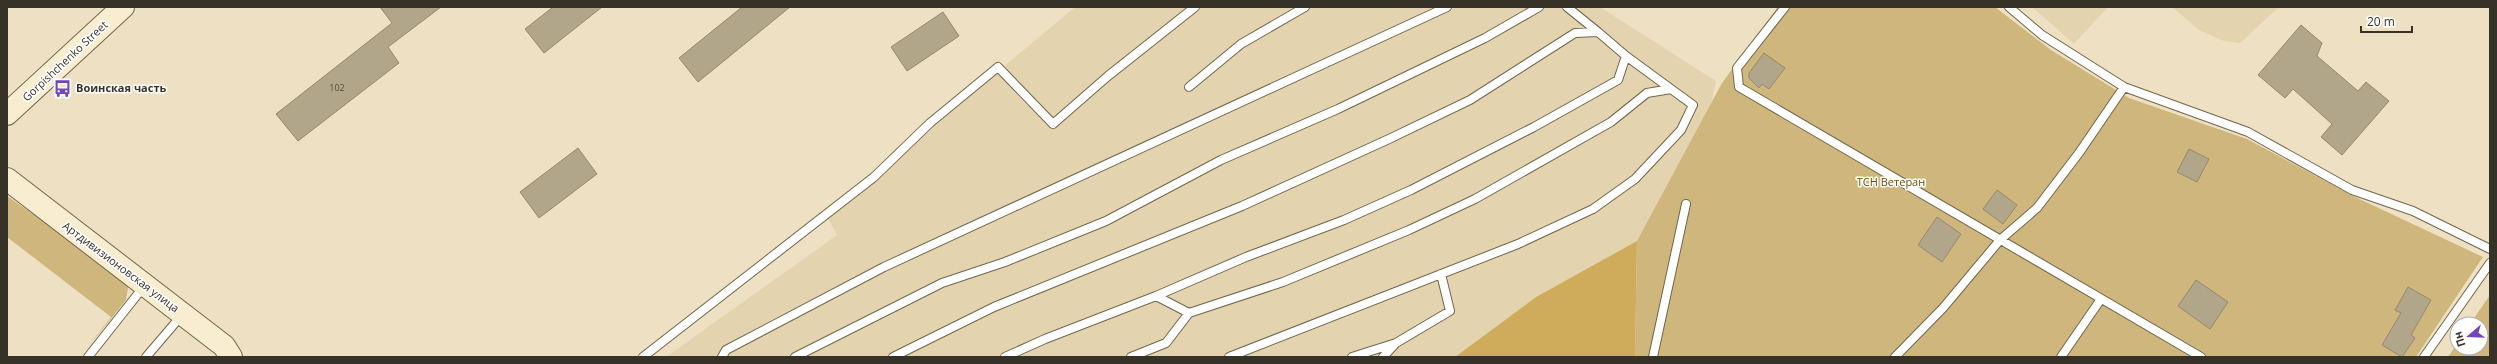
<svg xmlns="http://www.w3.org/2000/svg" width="2497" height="364" font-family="'Open Sans',sans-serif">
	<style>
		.built { fill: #e3d4af }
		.green { fill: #ceb67c }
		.forest { fill: #ceac5b }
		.building { fill: #b2a68a; stroke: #95896e }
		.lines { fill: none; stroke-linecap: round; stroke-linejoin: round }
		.lane-casing { stroke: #71664b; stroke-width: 10 }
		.secondary-casing { stroke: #71664b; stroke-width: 24 }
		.lane { stroke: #fff; stroke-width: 8 }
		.secondary { stroke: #f8edd1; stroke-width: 22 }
		.labels { text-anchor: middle; stroke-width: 3; stroke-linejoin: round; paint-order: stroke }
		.number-label { font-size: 9px; fill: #564f40 }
		.street-label { font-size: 11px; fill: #373227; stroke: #fff }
		.poi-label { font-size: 11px; font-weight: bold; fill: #373227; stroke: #fff; text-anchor: start }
		.park-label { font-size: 11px; fill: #634d0c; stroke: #fff }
	</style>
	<rect width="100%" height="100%" fill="#eee1c3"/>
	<path class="built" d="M 1075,7 L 1600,7 L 1716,81 L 1706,127 L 1637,241 L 1536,297 L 1455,357 L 666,357 L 837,235 L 826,215 Z
		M 2032,7 L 2108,7 L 2074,44 Z
		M 2172,7 L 2285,7 L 2277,9 L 2240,43 L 2224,41 L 2199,30 Z"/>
	<path class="green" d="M 1778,7 L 1995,7 L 2051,50 L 2129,98 L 2247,139 L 2353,196 L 2483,257 L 2416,357 L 1635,357 L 1637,241 L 1722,83 Z
		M 7,196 L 129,281 L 126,300 L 87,348 L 111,317 L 7,237 Z
		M 2490,295 L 2490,357 L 2448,357 L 2457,344 L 2457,348 L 2481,348 L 2481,324 L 2470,324 Z"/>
	<path class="forest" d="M 1637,241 L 1635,357 L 1455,357 L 1536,297 Z"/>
	<path class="building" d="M 380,7 L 441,7 L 388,47 L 399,63 L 298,141 L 276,114 L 392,23 Z
		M 553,7 L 602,7 L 544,53 L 525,29 Z
		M 742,7 L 790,7 L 698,82 L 679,58 Z
		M 943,12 L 959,36 L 907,71 L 891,47 Z
		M 2301,25 L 2322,43 L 2317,56 L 2358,91 L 2366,82 L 2389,101 L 2342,155 L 2321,137 L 2332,124 L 2293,89 L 2285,98 L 2258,75 Z
		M 1764,53 L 1785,68 L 1769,89 L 1762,84 L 1759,88 L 1749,78 L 1749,73 Z
		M 578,148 L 597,174 L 539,218 L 520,192 Z
		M 2189,149 L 2209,159 L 2197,182 L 2177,172 Z
		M 1997,190 L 2017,205 L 2003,224 L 1983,209 Z
		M 1937,217 L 1961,234 L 1942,262 L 1918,245 Z
		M 2196,280 L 2228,302 L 2210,329 L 2178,306 Z
		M 2408,287 L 2431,300 L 2411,335 L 2415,338 L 2402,357 L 2382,345 L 2401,313 L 2395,310 Z"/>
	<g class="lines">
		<defs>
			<path id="lane" d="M 1567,7 L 1598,32
				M 1785,7 L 1737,68 L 1739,87 L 2201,357
				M 2009,7 L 2042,35 L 2124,87 L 2248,132 L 2352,190 L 2413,211 L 2490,249
				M 1626,56 L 1671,89
				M 1189,87 L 1241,44 L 1305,7
				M 1156,296 L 1189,313
				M 88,357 L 145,285
				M 146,357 L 182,315
				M 643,357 L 874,177 L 930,123 L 998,67 L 1053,124 L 1108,76 L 1195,7
				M 722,357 L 726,350 L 884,267 L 1447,7
				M 795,357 L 942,283 L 1005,262 L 1106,221 L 1221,160 L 1338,109 L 1485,38 L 1539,7
				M 893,357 L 994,307 L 1242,206 L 1389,139 L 1470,100 L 1575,33 L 1598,32 L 1626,56 L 1618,80 L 1534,127 L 1411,190 L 1344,220 L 1246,257 L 1156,296 L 1045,339 L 1005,357
				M 1131,357 L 1166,343 L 1189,313 L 1283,282 L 1409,230 L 1475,199 L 1611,122 L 1647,93 L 1671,89 L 1693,105 L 1681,130 L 1635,179 L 1593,209 L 1518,244 L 1229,357
				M 1352,357 L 1396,343 L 1450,311 L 1441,274
				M 1383,357 L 1396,343
				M 1653,357 L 1686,204
				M 1895,357 L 1943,308 L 2000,240 L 2037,208 L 2079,153 L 2124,87
				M 2061,357 L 2101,299
				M 2424,357 L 2490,263"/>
			<path id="secondary" d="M 7,114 L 123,7
				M 7,179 L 224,346 L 231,357"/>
		</defs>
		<use href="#lane" class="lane-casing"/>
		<use href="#secondary" class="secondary-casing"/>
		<use href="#lane" class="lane"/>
		<use href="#secondary" class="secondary"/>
	</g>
	<defs>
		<symbol id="bus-bare" viewBox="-9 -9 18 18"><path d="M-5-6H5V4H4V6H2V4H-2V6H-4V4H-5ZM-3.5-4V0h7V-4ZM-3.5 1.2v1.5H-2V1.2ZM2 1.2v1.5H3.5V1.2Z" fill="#7344bc" stroke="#fff" stroke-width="2.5" paint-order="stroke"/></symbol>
	</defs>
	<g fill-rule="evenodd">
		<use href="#bus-bare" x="50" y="76" width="25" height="25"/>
	</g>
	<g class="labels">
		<g class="number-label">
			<text x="337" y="91">102</text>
		</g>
		<g class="street-label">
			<text transform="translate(65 61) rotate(-43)" y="4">Gorpishchenko Street</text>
			<text transform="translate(121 267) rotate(37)" y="4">Артдивизионовская улица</text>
		</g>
		<g class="poi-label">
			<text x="76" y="92">Воинская часть</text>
		</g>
		<g class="park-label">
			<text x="1891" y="186">ТСН Ветеран</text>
		</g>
	</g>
	<rect width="2497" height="364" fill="none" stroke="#373227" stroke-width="16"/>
	<g transform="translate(2469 336) rotate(251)"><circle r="19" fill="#ffffff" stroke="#afada9"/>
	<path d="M0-3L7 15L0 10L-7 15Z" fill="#7344bc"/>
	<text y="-6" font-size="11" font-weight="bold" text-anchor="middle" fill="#373227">Пн</text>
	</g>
	<path d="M2361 26v6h51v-6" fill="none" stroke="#373227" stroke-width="2"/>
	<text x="2367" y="26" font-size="12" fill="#373227" stroke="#ffffff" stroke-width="3" paint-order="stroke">20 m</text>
</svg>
